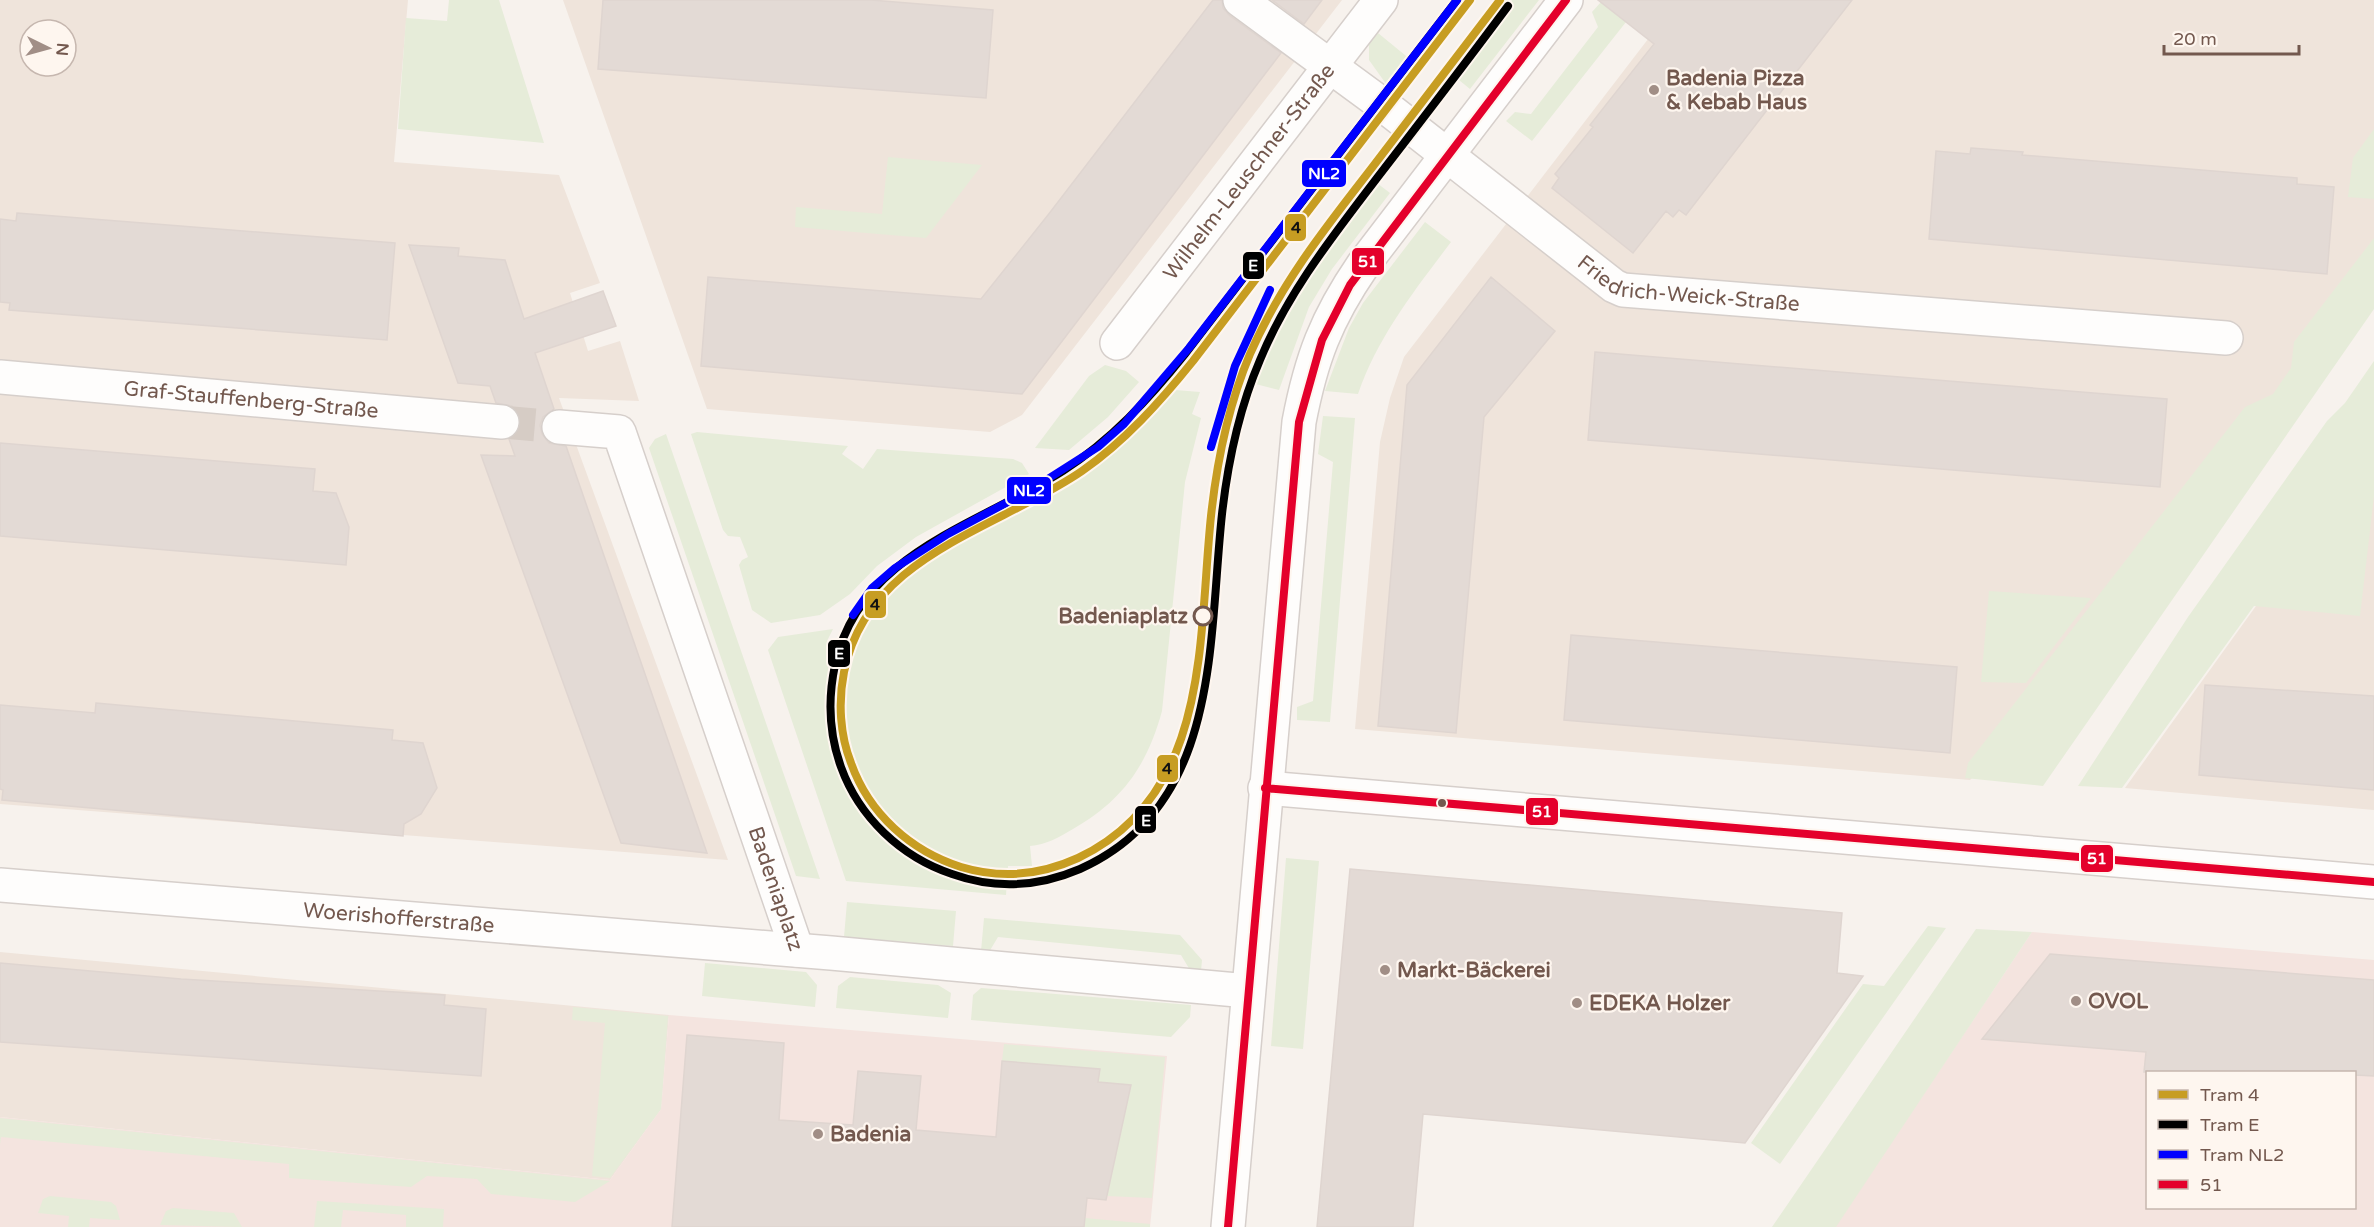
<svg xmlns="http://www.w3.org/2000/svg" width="2374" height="1227" font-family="'Varela Round',sans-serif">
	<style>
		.residential { fill: #efe4db; fill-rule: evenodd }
		.commercial { fill: #f4e4df; fill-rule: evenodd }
		.green { fill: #e6ecd9 }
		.building { fill: #e3dad5; stroke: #dfd5d0; stroke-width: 1.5 }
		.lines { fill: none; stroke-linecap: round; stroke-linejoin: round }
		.minor-tunnel { stroke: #d6ccc5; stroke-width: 33; stroke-dasharray: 33 16; stroke-linecap: butt }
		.minor-casing { stroke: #d6cfcb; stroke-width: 36 }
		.minor { stroke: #fefdfc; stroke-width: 33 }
		.bus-1-casing { stroke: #fef6ef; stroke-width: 12 }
		.bus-1 { stroke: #e4002b; stroke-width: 8 }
		.tram-1-casing { stroke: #fef6ef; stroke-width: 12 }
		.tram-2-casing { stroke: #fef6ef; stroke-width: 12 }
		.tram-3-casing { stroke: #fef6ef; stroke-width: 12 }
		.tram-1 { stroke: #c79d22; stroke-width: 8 }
		.tram-2 { stroke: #000; stroke-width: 8 }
		.tram-3 { stroke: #00f; stroke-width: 8 }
		.poi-dot { fill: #a18e86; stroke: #fef6ef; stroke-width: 2 }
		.stop-dot { fill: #fef6ef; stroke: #73584e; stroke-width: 3 }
		.bus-dot { fill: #73584e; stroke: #fef6ef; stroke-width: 2 }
		.labels { text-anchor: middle; stroke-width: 4.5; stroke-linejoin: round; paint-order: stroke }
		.poi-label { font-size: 21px; font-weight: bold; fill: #73584e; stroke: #fef6ef; text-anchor: start }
		.street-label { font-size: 21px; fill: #73584e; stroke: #fef6ef }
		.stop-label { font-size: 21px; font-weight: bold; fill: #73584e; stroke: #fef6ef; text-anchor: end }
		.line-badge { stroke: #fef6ef; stroke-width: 2 }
		.badge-label { font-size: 16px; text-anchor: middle; font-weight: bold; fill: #fff }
		.pale-badge-label { font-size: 16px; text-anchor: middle; font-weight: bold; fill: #111 }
	</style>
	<rect width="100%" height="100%" fill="#f7f2ed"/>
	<path class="residential" d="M 0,0 L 408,0 L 394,162 L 559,175 L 600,283 L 570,293 L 588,351 L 620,341 L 639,401 L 559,398 L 728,860 L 0,804 ZM 30,30 L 66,30 L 66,66 L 30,66 Z
		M 563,0 L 1342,0 L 1022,415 L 990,432 L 707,409 Z
		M 1678,0 L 2374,0 L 2374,271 L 1988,762 L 1970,780 L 1355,729 L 1380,442 L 1390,398 L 1404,357 Z
		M 2374,442 L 2374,810 L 2125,788 Z
		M 0,952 L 669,1015 L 661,1109 L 610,1180 L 0,1117 Z"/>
	<path class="commercial" d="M 2032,932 L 2374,960 L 2374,1227 L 1835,1227 ZM 2148,1072 L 2354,1072 L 2354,1208 L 2148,1208 Z
		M 669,1015 L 1167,1056 L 1150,1227 L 0,1227 L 0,1117 L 610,1180 L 661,1109 Z"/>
	<path class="green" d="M 449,0 L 499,0 L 544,143 L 398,129 L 406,18 L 447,21 Z
		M 1512,0 L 1539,0 L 1470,89 L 1454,76 Z
		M 1601,2 L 1626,22 L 1532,141 L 1506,121 L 1515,112 L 1531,114 L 1598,27 L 1592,12 Z
		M 1378,33 L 1411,60 L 1389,88 L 1369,60 L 1369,44 Z
		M 2374,129 L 2374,199 L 2348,197 L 2353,158 Z
		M 888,157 L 982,165 L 926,238 L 795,227 L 796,207 L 882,214 Z
		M 1373,180 L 1390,193 L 1332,269 L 1309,307 L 1279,390 L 1248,382 L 1272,329 L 1298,282 Z
		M 1425,222 L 1451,242 C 1415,290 1378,336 1358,394 L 1325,391 L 1349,328 L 1363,303 Z
		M 2374,238 L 2374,309 L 2043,786 L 1965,778 L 1968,763 L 2245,407 L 2273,394 L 2291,368 L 2294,342 Z
		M 2374,361 L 2374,496 L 2360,616 L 2254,606 L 2122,788 L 2078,786 L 2188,617 L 2327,421 L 2345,403 Z
		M 1105,365 L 1126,371 L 1139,382 L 1108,417 L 1069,450 L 1035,448 L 1089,376 Z
		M 1163,389 L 1200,392 L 1192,414 L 1201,418 L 1185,482 L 1162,711 C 1147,766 1122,801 1073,829 C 1059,837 1046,845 1030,846 L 1032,866 L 1008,866 L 1006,895 L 846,881 L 768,650 L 778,637 L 833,629 L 827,641 L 841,646 C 852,625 862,604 877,588 C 933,528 1017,508 1083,464 C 1113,444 1138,415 1163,389 Z
		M 1323,416 L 1355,418 L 1330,722 L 1297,720 L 1297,707 L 1313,701 L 1333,462 L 1318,454 Z
		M 697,432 L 848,446 L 842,454 L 863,469 L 877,449 L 1013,459 L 1022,463 L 1029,474 L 916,537 L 877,566 L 850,594 L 820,615 L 771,623 L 752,610 L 739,565 L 742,560 L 748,557 L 740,537 L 728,536 L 723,530 L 691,434 Z
		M 666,434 L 820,879 L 796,876 L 649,448 L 655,439 Z
		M 1989,591 L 2091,598 L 2026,683 L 1981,682 Z
		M 1286,858 L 1319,861 L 1303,1049 L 1271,1046 Z
		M 847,902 L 956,911 L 953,946 L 844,937 Z
		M 984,918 L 1180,935 L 1202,960 L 1201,971 L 1190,970 L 1181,955 L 998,937 L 989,952 L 981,951 Z
		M 1928,926 L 1946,928 L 1780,1164 L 1751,1143 L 1863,984 L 1884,986 Z
		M 1976,929 L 2032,932 L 1836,1227 L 1772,1227 Z
		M 705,963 L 806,972 L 817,985 L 815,1007 L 702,996 Z
		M 850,977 L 938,985 L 951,993 L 948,1018 L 836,1008 L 838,986 Z
		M 981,988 L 1191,1005 L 1190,1017 L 1171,1037 L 971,1020 L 973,995 Z
		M 573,1007 L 668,1016 L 661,1109 L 610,1178 L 592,1176 L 605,1023 L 572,1020 Z
		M 1004,1044 L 1165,1057 L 1152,1198 L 1107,1196 L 1131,1085 L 1098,1082 L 1099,1070 L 1002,1061 Z
		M 0,1118 L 610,1181 L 575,1202 L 491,1194 L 477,1179 L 427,1176 L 411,1187 L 289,1178 L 289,1164 L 1,1137 L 0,1145 Z
		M 50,1196 L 111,1202 L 116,1206 L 120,1220 L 90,1218 L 89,1227 L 68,1227 L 69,1216 L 38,1213 L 43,1199 Z
		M 317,1201 L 444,1209 L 443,1227 L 406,1227 L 406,1215 L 343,1210 L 341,1227 L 314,1227 Z
		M 173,1208 L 234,1213 L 242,1227 L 160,1225 L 166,1211 Z
		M 1085,1218 L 1150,1224 L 1150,1227 L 1084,1227 Z"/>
	<path class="building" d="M 603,0 L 871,0 L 993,10 L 986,98 L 598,69 Z
		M 1213,0 L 1222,0 L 1223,8 L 1229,15 L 1281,53 L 1022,394 L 701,366 L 708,277 L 981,299 L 1048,215 Z
		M 1272,0 L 1322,0 L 1304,24 Z
		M 1598,0 L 1852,0 L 1686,215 L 1679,210 L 1673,217 L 1666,211 L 1633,253 L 1552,188 L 1559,178 L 1555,174 L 1593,127 L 1590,125 L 1654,44 Z
		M 1971,148 L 2023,152 L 2022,155 L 2297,178 L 2297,184 L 2334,187 L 2327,274 L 1929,239 L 1936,151 L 1970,154 Z
		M 17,213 L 395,243 L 387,340 L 9,310 L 10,303 L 0,302 L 0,219 L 16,221 Z
		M 409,245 L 459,248 L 458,256 L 505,260 L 524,319 L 603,291 L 616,326 L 535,353 L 554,409 L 543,417 L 540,425 L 542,434 L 549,443 L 566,446 L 707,853 L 621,843 L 481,455 L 515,456 L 509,439 L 518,432 L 521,423 L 519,415 L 512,406 L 496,403 L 490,386 L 458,383 Z
		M 1491,277 L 1555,331 L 1484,417 L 1456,733 L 1378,726 L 1407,385 Z
		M 1595,352 L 2167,399 L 2160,487 L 1588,440 Z
		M 0,443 L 315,469 L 313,491 L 336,493 L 349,527 L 346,565 L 0,536 Z
		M 1571,635 L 1957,667 L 1950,753 L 1564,720 Z
		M 2205,685 L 2374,696 L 2374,790 L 2199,775 Z
		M 96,703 L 393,730 L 392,740 L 423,743 L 437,788 L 421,814 L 404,824 L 403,836 L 2,800 L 3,790 L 0,789 L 0,705 L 95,713 Z
		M 1350,869 L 1842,913 L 1837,973 L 1863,976 L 1745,1143 L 1423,1114 L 1413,1227 L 1317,1227 Z
		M 2050,954 L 2374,980 L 2374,1076 L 2355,1075 L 2355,1072 L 2144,1072 L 2146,1052 L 1982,1039 Z
		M 0,963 L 181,979 L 445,995 L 444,1005 L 486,1009 L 481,1076 L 0,1042 Z
		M 687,1035 L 784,1043 L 779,1120 L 853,1125 L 858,1071 L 921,1076 L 916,1130 L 996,1137 L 1002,1061 L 1100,1069 L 1098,1082 L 1131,1085 L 1106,1200 L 1087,1198 L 1084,1227 L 672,1227 Z"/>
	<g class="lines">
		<path class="minor-tunnel" d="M 502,422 L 559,427"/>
		<defs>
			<g id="minor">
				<path id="s1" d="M 1240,0 L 1387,108 L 1614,286 L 1623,290 L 2226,338"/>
				<path id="s2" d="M 1117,343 L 1381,0"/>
				<path id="s3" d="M 0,377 L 502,422"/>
				<path id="s4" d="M 559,427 L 619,432 L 797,950"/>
				<path d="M 1265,788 L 2374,882"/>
				<path id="s5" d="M 0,885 L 831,953 L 1248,991"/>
				<path d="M 1228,1227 L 1299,422 C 1311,359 1326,319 1363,265 L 1566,0"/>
			</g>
		</defs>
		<use href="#minor" class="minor-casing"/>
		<use href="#minor" class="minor"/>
		<defs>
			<path id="bus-1" d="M 1265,788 L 2374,882
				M 1228,1227 L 1299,422 L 1322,340 L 1350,285 L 1566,0"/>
		</defs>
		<use href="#bus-1" class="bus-1-casing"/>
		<use href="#bus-1" class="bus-1"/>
		<defs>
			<path id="tram-1" d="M 1470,0 L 1193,361 C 1160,402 1125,441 1082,471 C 996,530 867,555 844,672 C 838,702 840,735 851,763 C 869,814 911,851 961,867 C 1001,879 1041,875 1078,858 C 1211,795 1198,639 1211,516 C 1217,460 1228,406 1250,354 C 1280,285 1325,228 1371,169 C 1414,113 1457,56 1500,0"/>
			<path id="tram-2" d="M 1457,0 L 1185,354 C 1149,399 1111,440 1063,471 C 978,525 859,553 835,665 C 828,698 829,734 841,767 C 859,817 901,857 952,874 C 994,889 1038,887 1080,869 C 1221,806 1208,643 1222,514 C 1228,461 1239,409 1260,360 C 1288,292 1333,236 1377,178 C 1421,121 1465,64 1508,6"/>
			<path id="tram-3" d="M 1211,447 L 1235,366 L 1270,290
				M 853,615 L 872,588 L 895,568 L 948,534 L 1032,489 L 1098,447 L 1124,424 L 1189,348 L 1457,0"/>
		</defs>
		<use href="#tram-1" class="tram-1-casing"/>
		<use href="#tram-2" class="tram-2-casing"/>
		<use href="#tram-3" class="tram-3-casing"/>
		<use href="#tram-1" class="tram-1"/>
		<use href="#tram-2" class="tram-2"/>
		<use href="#tram-3" class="tram-3"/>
	</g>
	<g class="poi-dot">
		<circle cx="1654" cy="90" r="6"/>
		<circle cx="1385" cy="970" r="6"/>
		<circle cx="2076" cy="1001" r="6"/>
		<circle cx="1577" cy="1003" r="6"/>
		<circle cx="818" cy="1134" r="6"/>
	</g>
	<circle class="stop-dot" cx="1203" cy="616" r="9"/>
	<circle class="bus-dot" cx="1442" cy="803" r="5"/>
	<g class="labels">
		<g class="poi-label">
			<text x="1666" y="85">Badenia Pizza<tspan x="1666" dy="24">&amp; Kebab Haus</tspan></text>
			<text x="1397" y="977">Markt-Bäckerei</text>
			<text x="2088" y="1008">OVOL</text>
			<text x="1589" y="1010">EDEKA Holzer</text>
			<text x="830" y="1141">Badenia</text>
		</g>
		<g class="street-label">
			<text dy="7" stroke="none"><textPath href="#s2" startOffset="216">Wilhelm-Leuschner-Straße</textPath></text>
			<text dy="7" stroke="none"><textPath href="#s1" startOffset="543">Friedrich-Weick-Straße</textPath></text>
			<text dy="7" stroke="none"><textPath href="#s3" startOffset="252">Graf-Stauffenberg-Straße</textPath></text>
			<text dy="7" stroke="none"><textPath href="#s4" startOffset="543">Badeniaplatz</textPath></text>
			<text dy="7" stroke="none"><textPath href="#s5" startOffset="400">Woerishofferstraße</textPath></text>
		</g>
		<g class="stop-label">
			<text x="1188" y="623">Badeniaplatz</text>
		</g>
	</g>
	<g class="line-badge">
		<rect x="1301" y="159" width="46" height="29" rx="6" fill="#00f"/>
		<rect x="1284" y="213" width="23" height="29" rx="6" fill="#c79d22"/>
		<rect x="1351" y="247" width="34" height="29" rx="6" fill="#e4002b"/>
		<rect x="1242" y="251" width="23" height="29" rx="6" fill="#000"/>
		<rect x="1006" y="476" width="46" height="29" rx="6" fill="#00f"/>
		<rect x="864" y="590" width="23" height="29" rx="6" fill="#c79d22"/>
		<rect x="827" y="639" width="24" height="29" rx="6" fill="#000"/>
		<rect x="1156" y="754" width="23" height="29" rx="6" fill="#c79d22"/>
		<rect x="1525" y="797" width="34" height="29" rx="6" fill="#e4002b"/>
		<rect x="1134" y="805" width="23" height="29" rx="6" fill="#000"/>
		<rect x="2080" y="844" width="34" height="29" rx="6" fill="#e4002b"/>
	</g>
	<g class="badge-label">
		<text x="1324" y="179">NL2</text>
		<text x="1368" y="267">51</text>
		<text x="1253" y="271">E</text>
		<text x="1029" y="496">NL2</text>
		<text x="839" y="659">E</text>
		<text x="1542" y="817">51</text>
		<text x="1146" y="826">E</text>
		<text x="2097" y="864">51</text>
	</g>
	<g class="pale-badge-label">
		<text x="1296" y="233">4</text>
		<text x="875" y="610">4</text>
		<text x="1167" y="774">4</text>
	</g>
	<rect x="2146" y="1071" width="210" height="138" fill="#fef6ef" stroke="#c6b7af" stroke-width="1.5"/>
	<rect x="2158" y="1090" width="30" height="9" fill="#c79d22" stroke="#c6b7af" stroke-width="1.5"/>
	<text x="2200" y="1101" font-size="18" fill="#73584e">Tram 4</text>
	<rect x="2158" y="1120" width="30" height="9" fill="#000000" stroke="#c6b7af" stroke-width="1.5"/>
	<text x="2200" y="1131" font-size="18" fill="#73584e">Tram E</text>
	<rect x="2158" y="1150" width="30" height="9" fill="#0000ff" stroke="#c6b7af" stroke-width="1.5"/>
	<text x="2200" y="1161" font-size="18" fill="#73584e">Tram NL2</text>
	<rect x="2158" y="1180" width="30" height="9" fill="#e4002b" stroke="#c6b7af" stroke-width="1.5"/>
	<text x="2200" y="1191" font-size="18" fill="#73584e">51</text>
	<g transform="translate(48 48) rotate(95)"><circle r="28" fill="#fef6ef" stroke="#c6b7af" stroke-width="1.5"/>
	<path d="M0-4.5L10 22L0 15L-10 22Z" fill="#a18e86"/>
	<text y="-9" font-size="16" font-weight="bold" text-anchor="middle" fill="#73584e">N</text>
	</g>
	<path d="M2164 45v9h135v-9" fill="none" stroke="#73584e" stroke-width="3"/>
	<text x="2173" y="45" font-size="18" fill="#73584e" stroke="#fef6ef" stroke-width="4.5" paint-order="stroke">20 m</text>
</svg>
